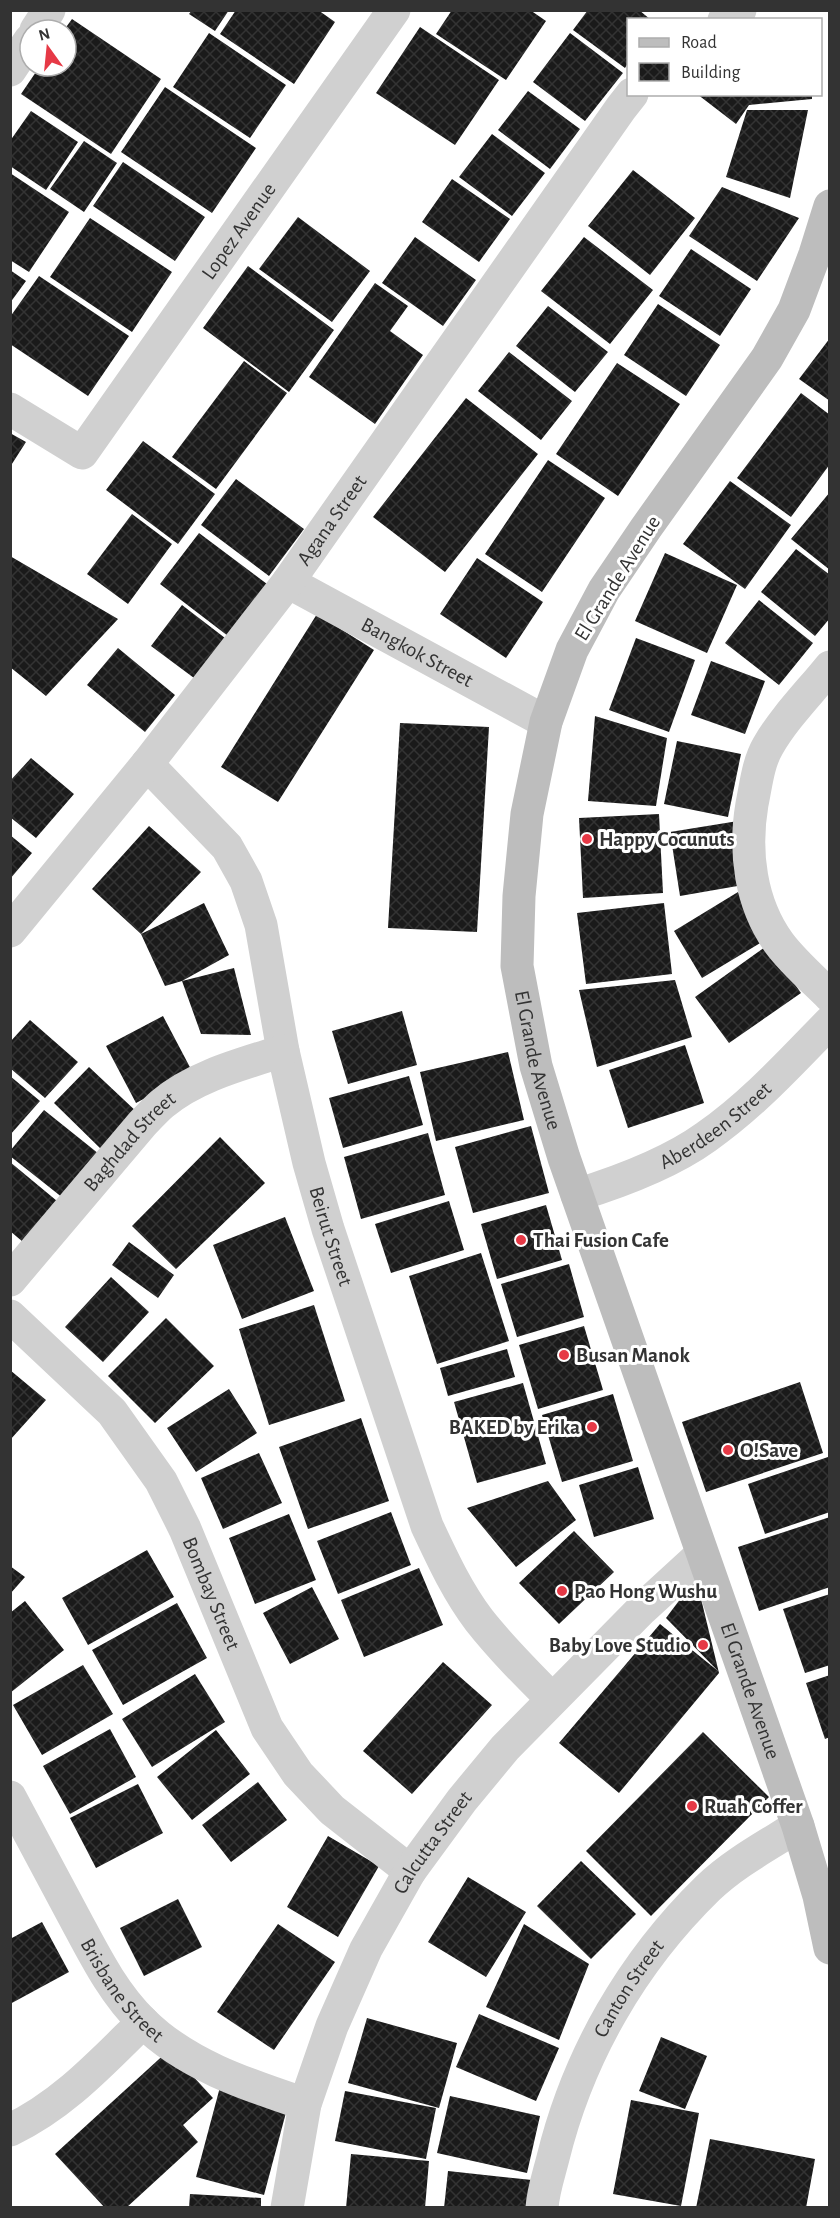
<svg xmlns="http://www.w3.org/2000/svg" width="840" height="2218" font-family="'Alegreya Sans',sans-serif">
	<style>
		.building { fill: url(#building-cross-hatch) }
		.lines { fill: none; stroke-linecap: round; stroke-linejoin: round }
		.street { stroke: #d0d0d0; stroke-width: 33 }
		.secondary { stroke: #bdbdbd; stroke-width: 33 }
		.poi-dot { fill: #e63946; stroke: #fff; stroke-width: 2 }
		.labels { text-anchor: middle; stroke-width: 6; stroke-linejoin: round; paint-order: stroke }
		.street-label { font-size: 21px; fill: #333; stroke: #fff }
		.poi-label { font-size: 21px; font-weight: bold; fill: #333; stroke: #fff; text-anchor: start }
	</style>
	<defs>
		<pattern id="building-cross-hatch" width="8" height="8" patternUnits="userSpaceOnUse" patternTransform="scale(1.5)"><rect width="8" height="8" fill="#1a1a1a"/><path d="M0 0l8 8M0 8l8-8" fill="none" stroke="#333"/></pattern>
	</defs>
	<rect width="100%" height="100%" fill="#fff"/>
	<path class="building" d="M 192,10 L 229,10 L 215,31 L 189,14 Z
		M 236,10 L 318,10 L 335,22 L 294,84 L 220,34 Z
		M 452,10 L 530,10 L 546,21 L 506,80 L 436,34 Z
		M 588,10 L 639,10 L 651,20 L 628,20 L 628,63 L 625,68 L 573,30 Z
		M 72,19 L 161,79 L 111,154 L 21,94 L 40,66 L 66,66 L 66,30 L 64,30 Z
		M 420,27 L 499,80 L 455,145 L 376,93 Z
		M 209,33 L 286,85 L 250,138 L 173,87 Z
		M 570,33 L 623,73 L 585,121 L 533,82 Z
		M 165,87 L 256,148 L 212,213 L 121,152 Z
		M 528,91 L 580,129 L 550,169 L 498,130 Z
		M 697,94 L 812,94 L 812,99 L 749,105 L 736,124 Z
		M 747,110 L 808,110 L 790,198 L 726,177 Z
		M 31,111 L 78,142 L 46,190 L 10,166 L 10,141 Z
		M 492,134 L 545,173 L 512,216 L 459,177 Z
		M 84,141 L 117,163 L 84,212 L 50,189 Z
		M 123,162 L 205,217 L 175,261 L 93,206 Z
		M 633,170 L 695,218 L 650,275 L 588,226 Z
		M 10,173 L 69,212 L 29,272 L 10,260 Z
		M 452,179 L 510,219 L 479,262 L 422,222 Z
		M 722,187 L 799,218 L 757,281 L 689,236 Z
		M 298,217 L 370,271 L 332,322 L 259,269 Z
		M 90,218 L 172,272 L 132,332 L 50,277 Z
		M 415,237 L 476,280 L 443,326 L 382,283 Z
		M 584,237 L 653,290 L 610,344 L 541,291 Z
		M 691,249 L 751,289 L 720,336 L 659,296 Z
		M 248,266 L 334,330 L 289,392 L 203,328 Z
		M 10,270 L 26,281 L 10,303 Z
		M 39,276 L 129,336 L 88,396 L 10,344 L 10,317 Z
		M 375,283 L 408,306 L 390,331 L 423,355 L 375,424 L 309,377 Z
		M 658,304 L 720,345 L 686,396 L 624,355 Z
		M 548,306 L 608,352 L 575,392 L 516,346 Z
		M 830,338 L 830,401 L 799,379 Z
		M 509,352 L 572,401 L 541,440 L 478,391 Z
		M 244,361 L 287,393 L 216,489 L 172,457 Z
		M 617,363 L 680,404 L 618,496 L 556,454 Z
		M 801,393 L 830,415 L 830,464 L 791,517 L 737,478 Z
		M 466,398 L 538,454 L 445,572 L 373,517 Z
		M 10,433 L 26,442 L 10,467 Z
		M 143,441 L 215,494 L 178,544 L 106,490 Z
		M 548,460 L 605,498 L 542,592 L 485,554 Z
		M 236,479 L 304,529 L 269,576 L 201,525 Z
		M 730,481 L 791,525 L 745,589 L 683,544 Z
		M 830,492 L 830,570 L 791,539 Z
		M 132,514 L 172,544 L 128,604 L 87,574 Z
		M 199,533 L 267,584 L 228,636 L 160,584 Z
		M 796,549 L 830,575 L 830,618 L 815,636 L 761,592 Z
		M 665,553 L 737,585 L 707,653 L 635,621 Z
		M 10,556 L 118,619 L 46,696 L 10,667 Z
		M 477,558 L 543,602 L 506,658 L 440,614 Z
		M 759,600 L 813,643 L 779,685 L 725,643 Z
		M 182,605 L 225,638 L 194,678 L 151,646 Z
		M 317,614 L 374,650 L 278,802 L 221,767 Z
		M 636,638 L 695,660 L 669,732 L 609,710 Z
		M 118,648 L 175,695 L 145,732 L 87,685 Z
		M 711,661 L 765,681 L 745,734 L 691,715 Z
		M 595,716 L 667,738 L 656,806 L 588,801 Z
		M 400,723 L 489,727 L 477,932 L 388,928 Z
		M 677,741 L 741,754 L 728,817 L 664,804 Z
		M 31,758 L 74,794 L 36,838 L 10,817 L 10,781 Z
		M 659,814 L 663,893 L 583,898 L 579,818 Z
		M 738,821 L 749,884 L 680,896 L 670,832 Z
		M 149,826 L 201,872 L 141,934 L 92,889 Z
		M 10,835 L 32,853 L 10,879 Z
		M 738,892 L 767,939 L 702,978 L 674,931 Z
		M 204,903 L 229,955 L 182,981 L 165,986 L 141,934 Z
		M 664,903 L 672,974 L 586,984 L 577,913 Z
		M 768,945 L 801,993 L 729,1043 L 695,997 Z
		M 234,968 L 251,1035 L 201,1034 L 182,981 Z
		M 675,980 L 692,1037 L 597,1067 L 579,990 Z
		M 402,1011 L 417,1065 L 348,1084 L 332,1031 Z
		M 163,1016 L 193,1073 L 136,1103 L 106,1046 Z
		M 30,1020 L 78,1062 L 45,1098 L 10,1068 L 10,1042 Z
		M 685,1045 L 704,1103 L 628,1128 L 609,1070 Z
		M 508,1052 L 524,1120 L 436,1141 L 420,1072 Z
		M 89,1067 L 139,1114 L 103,1151 L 54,1103 Z
		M 10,1076 L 40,1101 L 10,1135 Z
		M 409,1076 L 423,1125 L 343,1148 L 329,1098 Z
		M 44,1110 L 99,1154 L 63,1198 L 10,1156 L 10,1151 Z
		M 531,1126 L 549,1193 L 473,1213 L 455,1147 Z
		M 428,1133 L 445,1195 L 361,1219 L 344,1157 Z
		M 220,1137 L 265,1183 L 176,1269 L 132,1226 Z
		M 10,1162 L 57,1201 L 23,1242 L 10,1231 Z
		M 449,1201 L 464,1250 L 391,1273 L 375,1224 Z
		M 546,1205 L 562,1260 L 497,1279 L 481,1224 Z
		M 285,1217 L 314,1291 L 242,1319 L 213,1245 Z
		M 129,1242 L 174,1275 L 158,1298 L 112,1265 Z
		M 481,1253 L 509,1341 L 437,1364 L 409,1276 Z
		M 569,1264 L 584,1317 L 517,1337 L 501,1284 Z
		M 111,1277 L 149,1312 L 103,1362 L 65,1327 Z
		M 314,1305 L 345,1401 L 269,1425 L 239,1329 Z
		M 166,1318 L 214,1366 L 155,1423 L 108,1376 Z
		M 584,1326 L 603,1390 L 538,1409 L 519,1345 Z
		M 507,1349 L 515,1377 L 448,1396 L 440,1368 Z
		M 10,1370 L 46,1400 L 10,1440 Z
		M 800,1382 L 823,1453 L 706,1492 L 682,1422 Z
		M 523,1383 L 546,1464 L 477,1483 L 454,1402 Z
		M 229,1389 L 257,1433 L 196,1472 L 167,1428 Z
		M 613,1394 L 633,1461 L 562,1482 L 542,1415 Z
		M 361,1418 L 389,1501 L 308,1529 L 279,1447 Z
		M 259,1453 L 282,1503 L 223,1529 L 201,1478 Z
		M 828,1457 L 830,1512 L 765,1534 L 748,1484 Z
		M 638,1467 L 654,1519 L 594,1537 L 579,1485 Z
		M 548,1481 L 576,1520 L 516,1567 L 467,1508 Z
		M 391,1512 L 411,1565 L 338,1594 L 317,1541 Z
		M 289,1514 L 316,1580 L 255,1604 L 229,1538 Z
		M 830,1517 L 830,1587 L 759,1611 L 738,1547 Z
		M 574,1531 L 614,1572 L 559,1624 L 519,1583 Z
		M 147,1550 L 174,1597 L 88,1645 L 62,1598 Z
		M 10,1566 L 25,1577 L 10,1594 Z
		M 419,1568 L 443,1625 L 364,1657 L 341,1600 Z
		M 696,1578 L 719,1673 L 619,1793 L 559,1743 L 660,1624 L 718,1671 L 666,1618 Z
		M 312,1587 L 339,1639 L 290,1664 L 263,1613 Z
		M 830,1594 L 830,1665 L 805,1673 L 783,1609 Z
		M 25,1601 L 64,1650 L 10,1693 L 10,1613 Z
		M 177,1603 L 207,1658 L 123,1705 L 92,1650 Z
		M 443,1662 L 492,1705 L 412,1794 L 363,1751 Z
		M 83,1665 L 113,1714 L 42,1755 L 13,1705 Z
		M 195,1674 L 225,1722 L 152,1767 L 122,1719 Z
		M 830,1675 L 830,1737 L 825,1739 L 806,1683 Z
		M 110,1729 L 136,1777 L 70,1814 L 43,1766 Z
		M 216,1730 L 250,1774 L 192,1820 L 157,1777 Z
		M 703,1732 L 769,1797 L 651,1916 L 586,1851 Z
		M 258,1782 L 287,1820 L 231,1862 L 202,1825 Z
		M 138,1784 L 163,1833 L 96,1868 L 70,1818 Z
		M 328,1836 L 379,1866 L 338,1937 L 287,1907 Z
		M 581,1861 L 636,1914 L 591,1959 L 537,1906 Z
		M 468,1877 L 526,1912 L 486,1977 L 428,1942 Z
		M 178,1899 L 202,1947 L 144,1976 L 120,1928 Z
		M 42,1922 L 69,1972 L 10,2004 L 10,1939 Z
		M 278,1924 L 335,1962 L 274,2050 L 217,2012 Z
		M 524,1924 L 589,1964 L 559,2040 L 486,2007 Z
		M 479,2014 L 559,2048 L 536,2101 L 456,2067 Z
		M 367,2018 L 457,2043 L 439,2108 L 348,2083 Z
		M 661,2037 L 707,2056 L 685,2109 L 639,2091 Z
		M 169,2050 L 213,2098 L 183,2125 L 198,2142 L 126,2208 L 105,2208 L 55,2154 Z
		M 220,2087 L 288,2105 L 264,2195 L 196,2177 Z
		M 345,2091 L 436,2108 L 426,2159 L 335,2141 Z
		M 450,2096 L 540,2116 L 527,2173 L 437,2153 Z
		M 631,2100 L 699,2113 L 681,2206 L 613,2194 Z
		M 710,2139 L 815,2159 L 806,2208 L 696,2208 Z
		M 351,2154 L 429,2161 L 425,2208 L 346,2208 Z
		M 448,2171 L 532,2180 L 529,2208 L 444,2208 Z
		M 190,2194 L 261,2198 L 261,2208 L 189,2208 Z"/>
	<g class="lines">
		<g class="street">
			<path d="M 724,20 L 740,10"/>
			<path d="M 36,30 L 49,10"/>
			<path d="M 10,70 L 30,40"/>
			<path id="s1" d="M 10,409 L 82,453 L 394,10"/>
			<path id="s2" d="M 288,582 L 546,722"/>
			<path d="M 830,667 C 809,693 784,718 768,746 C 758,763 756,785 752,804 C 744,851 750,903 779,943 C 793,962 813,979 830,996"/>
			<path id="s3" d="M 147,764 L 227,847 L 246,881 L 261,925 L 283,1051 L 309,1163 L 328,1229 L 427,1526 C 442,1558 457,1591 479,1620 C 501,1648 527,1674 552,1699"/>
			<path id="s4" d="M 10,931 L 147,764 L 288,582 L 621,108 L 632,94"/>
			<path id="s5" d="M 577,1195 C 619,1182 670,1163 706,1137 C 752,1105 791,1062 830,1022"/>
			<path id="s6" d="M 10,1280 L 142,1124 C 148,1118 155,1110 162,1104 C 195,1076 242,1064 283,1051"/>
			<path id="s7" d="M 10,1316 L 112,1412 L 161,1481 L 185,1529 L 267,1728 L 298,1774 L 332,1810 L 410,1871"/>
			<path id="s8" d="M 10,1797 C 31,1836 52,1875 73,1915 C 93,1952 112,1992 143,2022 C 186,2065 248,2085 305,2104"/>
			<path d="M 10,2130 C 63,2105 102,2062 143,2022"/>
			<path id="s9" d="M 287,2208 L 305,2104 L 332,2026 L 366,1949 L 410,1871 L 462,1800 L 505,1748 L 642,1609 L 702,1554"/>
			<path id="s10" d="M 542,2208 C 543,2191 549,2174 553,2158 C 578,2056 632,1962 708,1888 C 734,1863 768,1845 798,1826"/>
		</g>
		<path class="secondary" id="s11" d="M 830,206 L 815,254 L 794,310 L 767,358 L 646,528 L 604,590 L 572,650 L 546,722 L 527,814 L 519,896 L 517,966 L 536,1066 L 564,1158 L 798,1826 L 819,1896 L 830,1948"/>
	</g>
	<g class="poi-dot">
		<circle cx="587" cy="839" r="6"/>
		<circle cx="521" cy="1240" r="6"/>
		<circle cx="564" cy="1355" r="6"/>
		<circle cx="592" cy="1427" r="6"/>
		<circle cx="728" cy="1450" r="6"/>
		<circle cx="562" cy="1591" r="6"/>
		<circle cx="703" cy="1645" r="6"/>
		<circle cx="692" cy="1806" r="6"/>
	</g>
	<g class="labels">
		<g class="street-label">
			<text dy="7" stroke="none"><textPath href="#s1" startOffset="356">Lopez Avenue</textPath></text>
			<text dy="7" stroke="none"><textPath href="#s4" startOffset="522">Agana Street</textPath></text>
			<text transform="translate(617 578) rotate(-58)" y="7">El Grande Avenue</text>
			<text dy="7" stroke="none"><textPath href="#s2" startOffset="147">Bangkok Street</textPath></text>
			<text dy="7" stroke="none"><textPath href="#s11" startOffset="936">El Grande Avenue</textPath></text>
			<text dy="7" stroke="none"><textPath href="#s5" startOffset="156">Aberdeen Street</textPath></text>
			<text dy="7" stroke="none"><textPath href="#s6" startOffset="183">Baghdad Street</textPath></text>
			<text dy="7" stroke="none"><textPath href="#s3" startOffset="520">Beirut Street</textPath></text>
			<text dy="7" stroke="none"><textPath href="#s7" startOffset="348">Bombay Street</textPath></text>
			<text dy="7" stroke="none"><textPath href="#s11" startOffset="1602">El Grande Avenue</textPath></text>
			<text dy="7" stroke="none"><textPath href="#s9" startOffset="398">Calcutta Street</textPath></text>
			<text dy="7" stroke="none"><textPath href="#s8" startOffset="224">Brisbane Street</textPath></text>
			<text dy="7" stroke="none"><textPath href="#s10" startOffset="238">Canton Street</textPath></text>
		</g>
		<g class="poi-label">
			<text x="599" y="846">Happy Cocunuts</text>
			<text x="533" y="1247">Thai Fusion Cafe</text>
			<text x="576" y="1362">Busan Manok</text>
			<text x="580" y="1434" text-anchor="end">BAKED by Erika</text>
			<text x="740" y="1457">O!Save</text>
			<text x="574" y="1598">Pao Hong Wushu</text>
			<text x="691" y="1652" text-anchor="end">Baby Love Studio</text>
			<text x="704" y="1813">Ruah Coffer</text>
		</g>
	</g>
	<rect width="840" height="2218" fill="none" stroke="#333333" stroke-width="24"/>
	<rect x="627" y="18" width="195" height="78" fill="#ffffff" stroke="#adadad" stroke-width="1.5"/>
	<rect x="639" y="38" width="30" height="9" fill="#bdbdbd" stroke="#adadad" stroke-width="1.5"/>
	<text x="681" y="48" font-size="18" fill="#333333">Road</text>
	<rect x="639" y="63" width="30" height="18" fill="url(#building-cross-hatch)" stroke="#adadad" stroke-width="1.5"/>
	<text x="681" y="78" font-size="18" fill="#333333">Building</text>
	<g transform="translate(48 48) rotate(345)"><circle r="28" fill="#ffffff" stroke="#adadad" stroke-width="1.5"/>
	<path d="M0-4.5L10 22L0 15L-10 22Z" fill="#e63946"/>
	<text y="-9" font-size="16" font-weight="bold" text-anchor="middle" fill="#333333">N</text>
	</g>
</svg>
